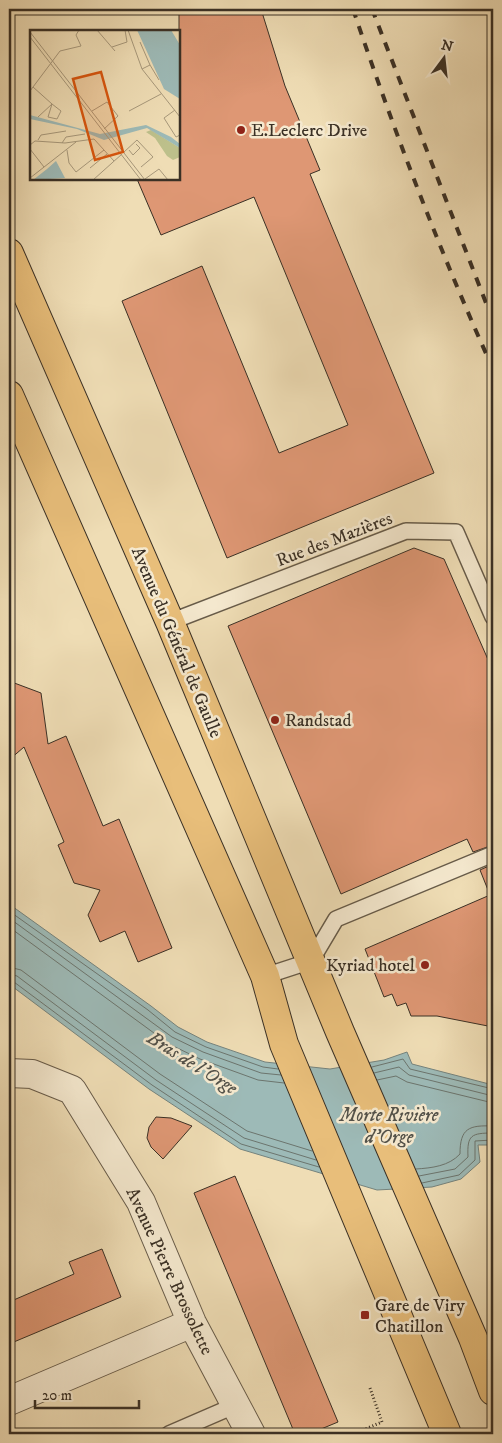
<svg xmlns="http://www.w3.org/2000/svg" width="502" height="1443" font-family="'IM FELL DW Pica',serif">
	<style>
		.water { fill: #9dbab7; stroke: #75837d }
		.lines { fill: none; stroke-linecap: round; stroke-linejoin: round }
		.shore { stroke: #6c756e; stroke-width: 1 }
		.building { fill: #de9774; stroke: #3a3025 }
		.service-casing { stroke: #675b49; stroke-width: 18 }
		.minor-casing { stroke: #675b49; stroke-width: 30 }
		.primary-casing { stroke: #3a3025; stroke-width: 30 }
		.path { stroke: #3a3025; stroke-width: 3; stroke-dasharray: 1 2.5; stroke-linecap: butt }
		.service { stroke: #f5e9cf; stroke-width: 15 }
		.minor { stroke: #f5e9cf; stroke-width: 28 }
		.primary { stroke: #e8be7a; stroke-width: 28 }
		.rail { stroke: #3a3025; stroke-width: 4; stroke-dasharray: 9 9; stroke-linecap: butt }
		.poi-dot { fill: #8f2418; stroke: #f5e9cf; stroke-width: 2 }
		.labels { text-anchor: middle; stroke-width: 5; stroke-linejoin: round; paint-order: stroke }
		.poi-label { font-size: 18px; fill: #3a3025; stroke: #f5e9cf; text-anchor: start }
		.street-label { font-size: 18px; fill: #3a3025; stroke: #f5e9cf }
		.water-label { font-size: 19px; font-style: italic; fill: #53524a; stroke: #f5e9cf }
		.inset-road { fill: none; stroke: #a7987b; stroke-width: 1 }
		.view { fill: #d7550e; fill-opacity: 0.15; stroke: #d7550e; stroke-width: 2.5 }
		.inset-edge { fill: none; stroke: #3a3025; stroke-width: 2.5 }
	</style>
	<rect width="100%" height="100%" fill="#efddb5"/>
	<filter id="stains"><feTurbulence type="fractalNoise" baseFrequency=".004" numOctaves="4"/><feColorMatrix values="0 0 0 0 .2 0 0 0 0 .09 0 0 0 0 .02 0 0 0 .5 -.17"/></filter>
	<radialGradient id="worn" r=".72"><stop offset=".6" stop-color="#630" stop-opacity="0"/><stop offset="1" stop-color="#630" stop-opacity=".3"/></radialGradient>
	<path class="water" d="M 9,904 L 151,1006 L 178,1027 L 207,1042 L 265,1062 L 330,1069 L 384,1060 L 407,1052 L 412,1064 L 493,1085 L 493,1145 L 478,1145 L 480,1162 L 461,1179 L 432,1187 L 377,1190 L 240,1149 L 149,1089 L 9,984 Z"/>
	<g class="lines">
		<path class="shore" d="M 9,911 L 148,1010 L 175,1032 L 206,1047 L 263,1067 L 278,1069
			M 9,918 L 172,1037 L 203,1052 L 261,1073 L 281,1075
			M 9,927 L 169,1044 L 200,1059 L 258,1080 L 284,1083
			M 9,967 L 21,970 L 160,1074 L 247,1131 L 312,1151
			M 9,974 L 17,976 L 156,1080 L 244,1138 L 316,1160
			M 9,980 L 14,982 L 152,1085 L 241,1144 L 319,1167
			M 372,1067 L 403,1059 L 410,1069 L 493,1089
			M 374,1073 L 399,1067 L 409,1075 L 493,1096
			M 377,1080 L 396,1076 L 407,1082 L 493,1103
			M 416,1169 C 432,1168 449,1166 460,1154 C 460,1128 469,1125 493,1126
			M 419,1176 L 455,1169 L 468,1157 C 467,1135 471,1133 493,1133
			M 422,1183 L 459,1175 L 475,1160 L 475,1141 L 493,1140"/>
	</g>
	<path class="building" d="M 179,9 L 261,9 L 285,86 L 320,170 L 310,174 L 434,473 L 227,558 L 122,301 L 202,266 L 279,453 L 348,425 L 254,197 L 161,235 L 137,179 L 179,179 Z
		M 414,548 L 444,559 L 493,671 L 493,845 L 473,852 L 467,839 L 341,894 L 228,626 Z
		M 9,681 L 41,693 L 48,744 L 66,736 L 103,826 L 119,819 L 172,948 L 138,962 L 125,931 L 100,942 L 88,915 L 100,890 L 74,883 L 58,845 L 64,842 L 24,747 L 9,760 Z
		M 493,864 L 493,1027 L 437,1016 L 411,1016 L 406,1003 L 397,1006 L 392,994 L 384,997 L 365,949 L 490,895 L 480,870 Z
		M 156,1117 L 171,1118 L 192,1126 L 163,1159 L 151,1147 L 147,1138 L 149,1127 Z
		M 235,1176 L 338,1422 L 309,1434 L 295,1434 L 194,1193 Z
		M 102,1249 L 121,1297 L 9,1344 L 9,1302 L 74,1274 L 69,1262 Z"/>
	<g class="lines">
		<defs>
			<path id="service" d="M 170,622 L 406,531 L 456,532 L 493,617
				M 265,976 L 311,961 L 336,919 L 493,854
				M 169,1434 L 236,1405"/>
			<path id="minor" d="M 9,1073 L 32,1074 L 72,1090 L 141,1202 L 192,1323 L 251,1434
				M 9,1401 L 192,1323"/>
			<path id="primary" d="M 9,253 L 170,622 L 340,1032 L 473,1338 L 493,1391
				M 9,395 L 265,976 L 284,1044 L 447,1434"/>
		</defs>
		<use href="#service" class="service-casing"/>
		<use href="#minor" class="minor-casing"/>
		<use href="#primary" class="primary-casing"/>
		<path class="path" d="M 353,1434 L 382,1422 L 370,1388"/>
		<use href="#service" class="service"/>
		<use href="#minor" class="minor"/>
		<use href="#primary" class="primary"/>
		<path class="rail" d="M 353,9 C 394,131 440,252 493,369
			M 372,9 L 493,321"/>
	</g>
	<g class="poi-dot">
		<circle cx="241" cy="130" r="5"/>
		<circle cx="275" cy="720" r="5"/>
		<circle cx="425" cy="965" r="5"/>
		<rect x="360" y="1310" width="10" height="10" rx="2.5"/>
	</g>
	<g class="labels">
		<g class="poi-label">
			<text x="251" y="136">E.Leclerc Drive</text>
			<text x="285" y="726">Randstad</text>
			<text x="415" y="971" text-anchor="end">Kyriad hotel</text>
			<text x="375" y="1311">Gare de Viry<tspan x="375" dy="21">Chatillon</tspan></text>
		</g>
		<g class="street-label">
			<text transform="translate(334 539) rotate(-21)" y="6">Rue des Mazières</text>
			<text transform="translate(177 642) rotate(67)" y="6">Avenue du Général de Gaulle</text>
			<text transform="translate(170 1271) rotate(65)" y="6">Avenue Pierre Brossolette</text>
		</g>
		<g class="water-label">
			<text transform="translate(193 1062) rotate(32)" y="7">Bras de l'Orge</text>
			<text x="389" y="1121">Morte Rivière<tspan x="389" dy="22">d'Orge</tspan></text>
		</g>
	</g>
	<g transform="translate(30 30)">
		<rect width="150" height="150" fill="#efddb5"/>
		<path d="M 121,100 L 150,118 L 150,127 L 143,130 L 137,126 L 125,108 L 116,102 Z" fill="#bdc08b"/>
		<path d="M 107,0 L 141,0 L 150,15 L 150,69 L 134,59 ZM 0,85 L 70,104 L 116,95 L 141,107 L 150,114 L 150,118 L 117,98 L 74,110 L 47,99 L 0,89 ZM 26,131 L 35,148 L 3,150 L 17,139 Z" fill="#9dbab7"/>
		<path class="inset-road" d="M 67,0 L 85,21M 98,0 L 112,39 L 150,87M 0,2 L 115,150M 0,7 L 111,150M 110,12 L 120,35 L 112,39M 82,17 L 97,12 L 95,0M 120,35 L 129,50M 3,57 L 22,74 L 8,87M 0,61 L 30,21 L 51,16 L 46,5 L 49,0M 22,74 L 31,81 L 27,89 L 18,87 ZM 145,80 L 134,88 L 146,107 L 150,105M 62,81 L 77,72 L 88,86 L 74,99M 99,81 L 131,64M 8,110 L 11,105 L 36,101M 32,113 L 36,107 L 55,104M 0,115 L 5,111 L 35,113 L 64,109 L 84,131M 0,119 L 14,137M 37,120 L 39,133 L 46,142 L 74,120M 99,120 L 103,125 L 110,118 L 106,114M 94,122 L 107,110 L 123,127 L 111,137M 60,138 L 77,124M 0,148 L 46,112M 115,149 L 129,139 L 138,150M 63,150 L 92,124"/>
		<path class="view" d="M 71,42 L 93,122 L 65,130 L 43,49 Z"/>
		<rect width="150" height="150" class="inset-edge"/>
	</g>
	<rect width="502" height="1443" fill="none" stroke="#efddb5" stroke-width="30"/>
	<rect x="10" y="10" width="482" height="1423" fill="none" stroke="#3a3025" stroke-width="2.5"/>
	<rect x="15" y="15" width="472" height="1413" fill="none" stroke="#3a3025"/>
	<g transform="translate(444 58) rotate(15)" stroke="#f5e9cf" stroke-width="4" paint-order="stroke">
	<path d="M0-4L9 19L0 12L-9 19Z" fill="#3a3025"/>
	<text y="-8" font-size="14" font-weight="bold" text-anchor="middle" fill="#3a3025">N</text>
	</g>
	<path d="M35 1400v8h104v-8" fill="none" stroke="#3a3025" stroke-width="2.5"/>
	<text x="42" y="1400" font-size="15" fill="#3a3025" stroke="#f5e9cf" stroke-width="4" paint-order="stroke">20 m</text>
	<rect width="100%" height="100%" filter="url(#stains)"/>
	<rect width="100%" height="100%" fill="url(#worn)"/>
</svg>
